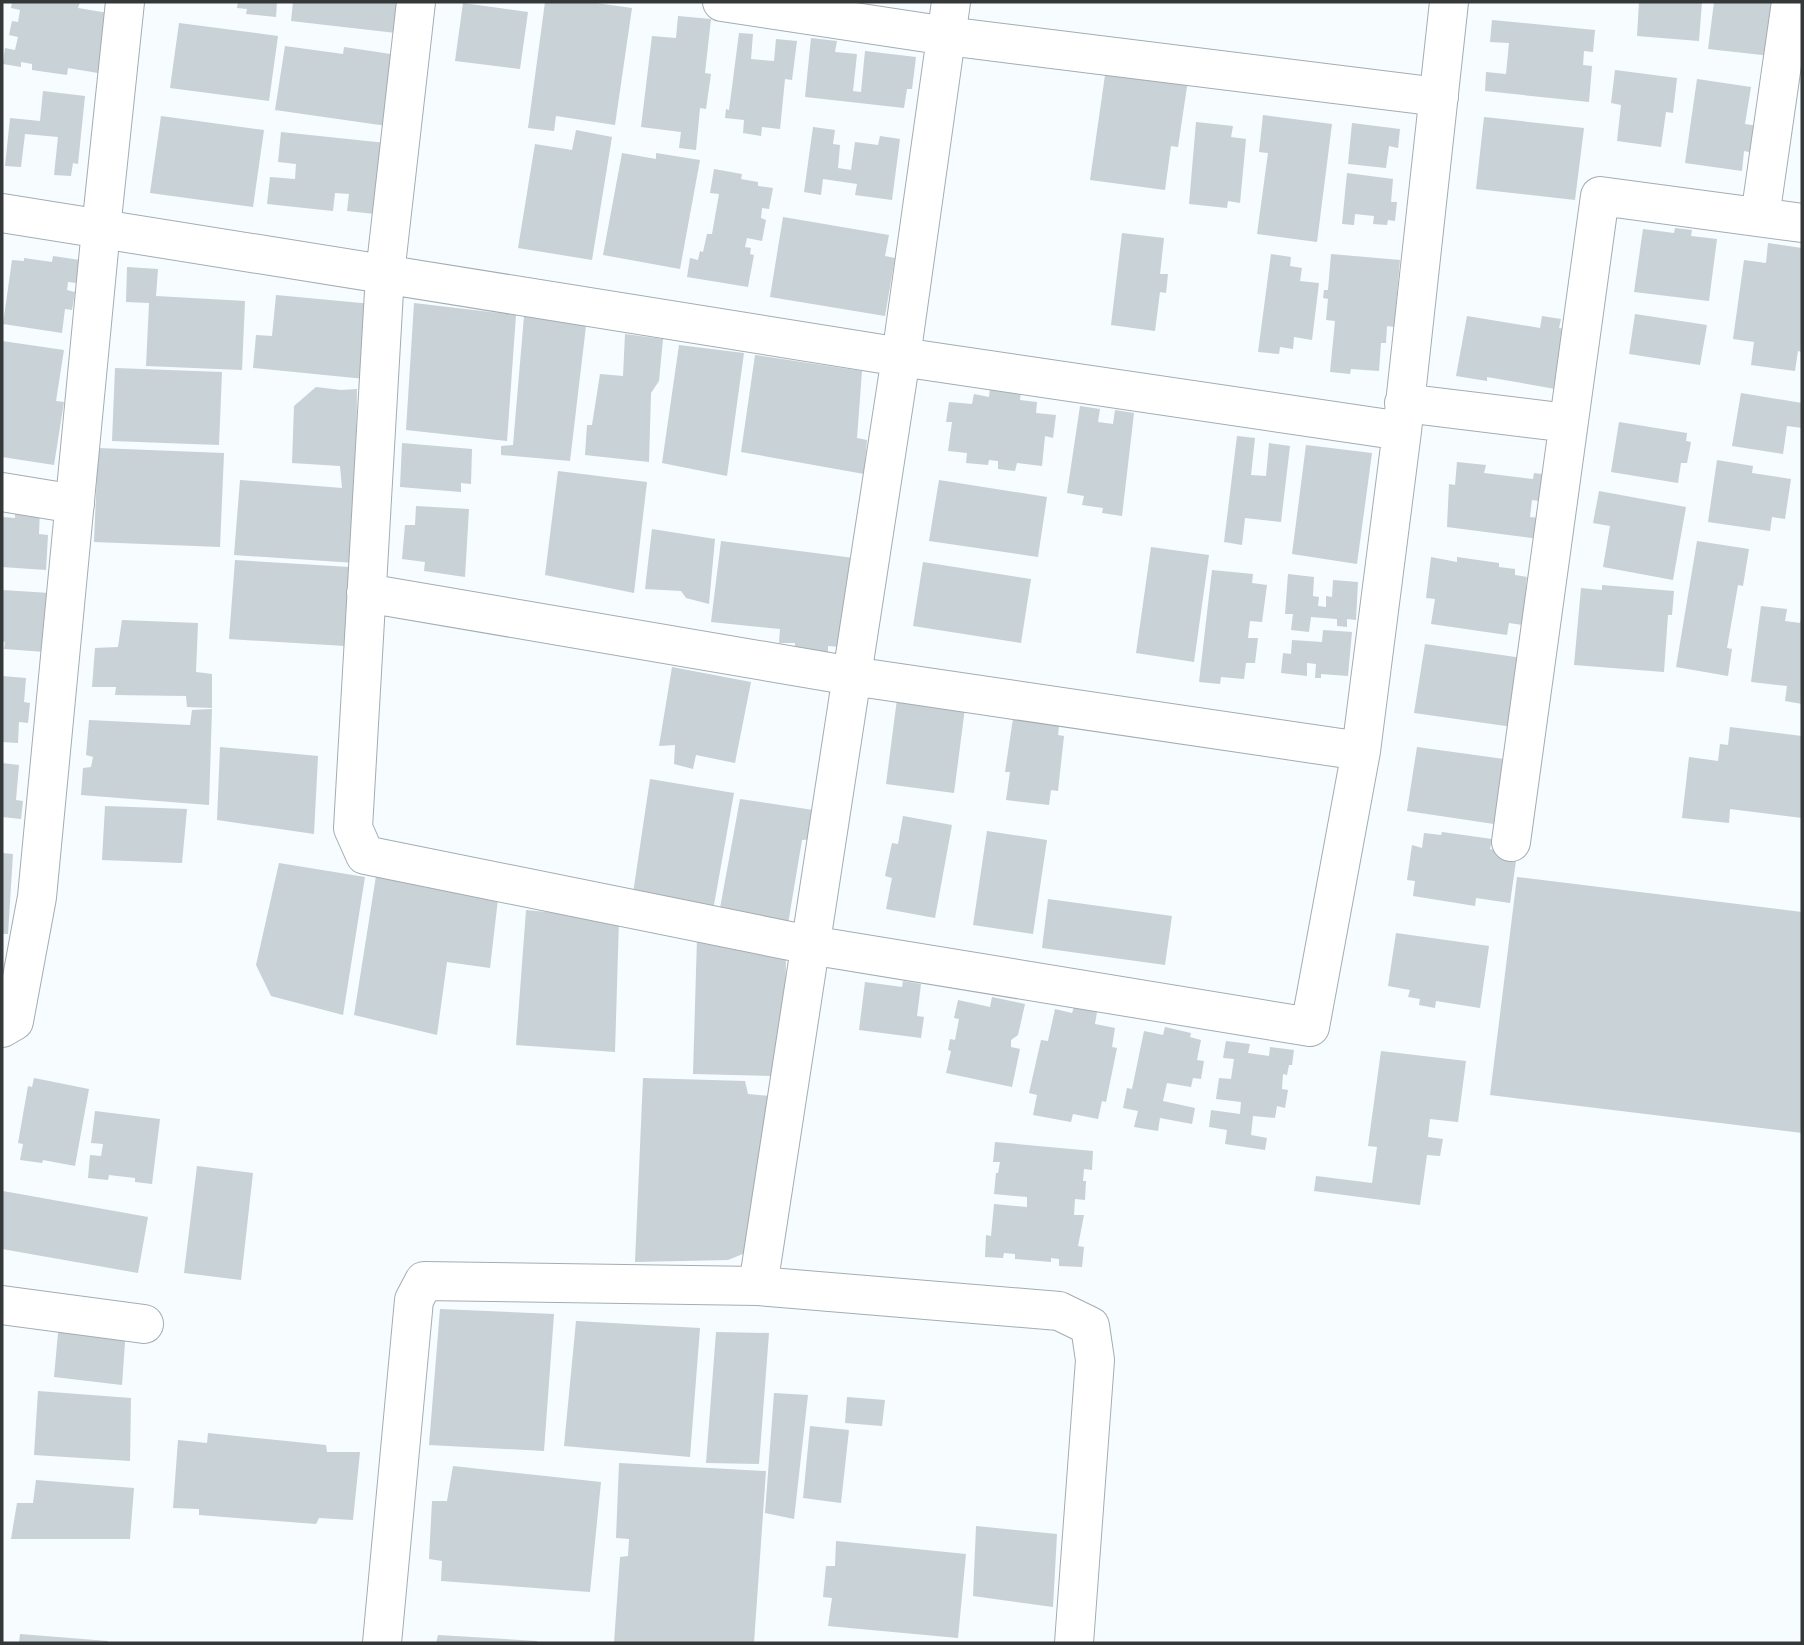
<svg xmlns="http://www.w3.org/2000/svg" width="1804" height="1645" font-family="Karla,sans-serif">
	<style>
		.building { fill: #c8d2d7 }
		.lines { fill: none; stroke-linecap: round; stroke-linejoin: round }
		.minor-casing { stroke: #a3adb1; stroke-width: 40 }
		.minor { stroke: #fff; stroke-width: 38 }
	</style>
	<rect width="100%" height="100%" fill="#f6fcff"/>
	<path class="building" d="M 12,2 L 80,2 L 78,8 L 108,13 L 98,73 L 68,68 L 67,75 L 32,70 L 32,64 L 21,62 L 21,67 L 3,64 L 5,48 L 15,50 L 18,37 L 9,35 L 12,21 L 18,22 L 20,10 L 11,8 Z
		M 238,2 L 277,2 L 276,17 L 246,14 L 247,9 L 237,8 Z
		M 293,2 L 400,2 L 396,33 L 291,21 Z
		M 545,2 L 589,2 L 632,8 L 615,125 L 556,116 L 554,131 L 528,128 Z
		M 1639,2 L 1702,2 L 1699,41 L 1637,36 Z
		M 1714,2 L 1777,2 L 1771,56 L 1708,49 Z
		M 463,3 L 528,12 L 520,69 L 455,61 Z
		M 678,16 L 711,19 L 705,73 L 711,74 L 706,109 L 700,108 L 696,150 L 679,148 L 681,132 L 641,127 L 652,36 L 676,38 Z
		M 1492,20 L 1595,30 L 1593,52 L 1584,51 L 1583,65 L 1592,66 L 1589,102 L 1485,91 L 1486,72 L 1506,74 L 1509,43 L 1490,42 Z
		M 179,23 L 278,36 L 269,101 L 170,88 Z
		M 739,33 L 753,34 L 751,59 L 774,61 L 776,39 L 797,41 L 792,80 L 785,79 L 780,129 L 762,127 L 761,136 L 743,133 L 744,120 L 725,118 L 726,109 L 729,110 Z
		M 811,38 L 837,41 L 835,52 L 857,54 L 853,91 L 861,92 L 865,51 L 916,57 L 912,89 L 907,89 L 904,108 L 805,97 Z
		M 285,46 L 343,54 L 344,47 L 404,56 L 394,127 L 275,110 Z
		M 1106,68 L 1188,80 L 1178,147 L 1171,146 L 1165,190 L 1090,180 Z
		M 1615,70 L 1677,78 L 1673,113 L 1666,112 L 1661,147 L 1617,141 L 1621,105 L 1611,103 Z
		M 1697,79 L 1751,87 L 1745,124 L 1758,126 L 1754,153 L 1744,151 L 1742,171 L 1685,163 Z
		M 43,91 L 85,96 L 78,164 L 73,163 L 71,176 L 54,175 L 58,137 L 25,134 L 21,167 L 5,166 L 10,118 L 40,121 Z
		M 1263,115 L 1332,124 L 1317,242 L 1257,234 L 1268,153 L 1259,152 Z
		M 161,116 L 264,130 L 253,207 L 150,193 Z
		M 1484,117 L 1584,128 L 1575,200 L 1476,189 Z
		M 1196,122 L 1233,126 L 1231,137 L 1246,139 L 1240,203 L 1228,201 L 1227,208 L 1189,204 Z
		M 1352,123 L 1400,129 L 1398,148 L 1389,146 L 1386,168 L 1348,164 Z
		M 813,127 L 835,130 L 833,144 L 840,145 L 838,168 L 851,170 L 855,142 L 878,145 L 880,136 L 900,139 L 892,200 L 855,195 L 857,184 L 823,179 L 821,195 L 804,192 Z
		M 576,130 L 612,137 L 592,260 L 518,248 L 535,144 L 572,150 Z
		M 281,132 L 386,143 L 375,214 L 347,211 L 349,194 L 335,193 L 333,211 L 267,204 L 270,177 L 295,179 L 296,164 L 278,162 Z
		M 622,153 L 656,159 L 656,153 L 700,160 L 680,269 L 603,255 Z
		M 714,169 L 742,174 L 741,179 L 758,182 L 758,186 L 773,188 L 769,209 L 762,208 L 761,218 L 766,220 L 762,241 L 747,238 L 745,247 L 751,248 L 750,254 L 754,255 L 748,287 L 687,277 L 690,258 L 698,260 L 700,251 L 703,252 L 707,234 L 712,234 L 719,194 L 710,193 Z
		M 1347,173 L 1393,179 L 1391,202 L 1397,202 L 1395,221 L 1388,220 L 1387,225 L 1373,224 L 1374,216 L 1355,214 L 1354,225 L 1342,224 Z
		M 783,217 L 889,235 L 885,256 L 895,258 L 885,316 L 770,297 Z
		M 1675,228 L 1692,230 L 1691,236 L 1717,239 L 1709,301 L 1634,292 L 1643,229 L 1674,233 Z
		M 1122,233 L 1164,238 L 1160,274 L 1168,274 L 1166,293 L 1160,292 L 1155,331 L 1111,325 Z
		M 1768,243 L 1802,248 L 1802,352 L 1798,351 L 1795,371 L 1751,365 L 1754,342 L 1733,339 L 1744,260 L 1766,263 Z
		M 1271,254 L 1291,257 L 1290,266 L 1302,268 L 1300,281 L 1319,283 L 1312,340 L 1294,337 L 1293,349 L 1280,347 L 1279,354 L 1258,352 Z
		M 1331,254 L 1400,260 L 1394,327 L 1387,326 L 1386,343 L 1381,343 L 1379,371 L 1351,369 L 1350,374 L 1330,372 L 1335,321 L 1326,320 L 1328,299 L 1323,298 L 1324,290 L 1328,290 Z
		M 53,256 L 80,260 L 77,283 L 68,282 L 67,290 L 75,292 L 72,310 L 65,309 L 62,333 L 3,324 L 12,260 L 24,261 L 24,258 L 52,262 Z
		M 127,267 L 158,269 L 156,296 L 245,301 L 242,370 L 146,366 L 149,303 L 126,302 Z
		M 276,295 L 372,304 L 365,379 L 253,368 L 256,335 L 272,336 Z
		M 414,303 L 516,315 L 507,441 L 406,430 Z
		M 1635,314 L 1707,325 L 1700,365 L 1629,354 Z
		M 524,316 L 586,326 L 570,461 L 501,455 L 501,446 L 513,445 Z
		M 1467,316 L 1540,328 L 1542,316 L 1561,319 L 1559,328 L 1571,330 L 1561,390 L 1487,377 L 1487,381 L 1456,376 Z
		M 625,334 L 663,339 L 659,381 L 651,393 L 649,462 L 585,455 L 587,425 L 592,425 L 600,374 L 623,376 Z
		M 2,341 L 64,350 L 56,401 L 64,402 L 54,465 L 2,457 Z
		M 679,345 L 744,353 L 727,476 L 662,463 Z
		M 755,355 L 862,371 L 857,438 L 867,440 L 864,474 L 741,452 Z
		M 115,368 L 222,372 L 219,445 L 112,441 Z
		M 316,387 L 341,390 L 357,389 L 355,563 L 234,555 L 240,480 L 342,488 L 340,466 L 292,463 L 294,406 Z
		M 990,388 L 1021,392 L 1020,400 L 1037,402 L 1036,413 L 1056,415 L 1053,438 L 1045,436 L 1042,466 L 1017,463 L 1015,471 L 998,469 L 998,461 L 989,460 L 988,465 L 966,463 L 967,453 L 948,451 L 952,422 L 946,422 L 949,402 L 972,404 L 974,394 L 989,397 Z
		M 1741,393 L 1802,403 L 1802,428 L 1787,426 L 1783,454 L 1732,446 Z
		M 1080,406 L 1100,409 L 1098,422 L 1113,424 L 1115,410 L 1134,413 L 1122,516 L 1102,513 L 1103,508 L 1082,505 L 1084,496 L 1067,493 Z
		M 1619,422 L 1687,433 L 1686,441 L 1691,442 L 1687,463 L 1681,463 L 1678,483 L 1611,472 Z
		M 1237,436 L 1255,438 L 1251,475 L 1266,476 L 1269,443 L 1290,446 L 1281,522 L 1245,518 L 1242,545 L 1224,542 Z
		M 402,443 L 472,449 L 471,484 L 461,483 L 461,492 L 400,487 Z
		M 1306,445 L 1372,453 L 1357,564 L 1292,554 Z
		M 98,448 L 224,453 L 220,547 L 94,542 Z
		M 1717,460 L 1753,466 L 1752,473 L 1791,479 L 1785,519 L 1772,517 L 1770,531 L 1708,522 Z
		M 1457,462 L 1486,465 L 1484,473 L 1533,479 L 1534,473 L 1557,476 L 1553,503 L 1532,500 L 1530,517 L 1550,519 L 1547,540 L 1447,527 L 1449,484 L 1455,485 Z
		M 558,471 L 647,482 L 634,593 L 545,575 Z
		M 939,480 L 1047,497 L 1038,557 L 929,541 Z
		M 1599,491 L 1686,507 L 1673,580 L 1603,567 L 1610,526 L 1593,523 Z
		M 416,506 L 469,509 L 465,577 L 424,571 L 425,562 L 402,559 L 405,525 L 415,525 Z
		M 15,508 L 40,509 L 39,534 L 48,535 L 46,570 L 2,567 L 2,517 L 15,518 Z
		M 652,529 L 715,539 L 709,604 L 686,598 L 681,591 L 645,589 Z
		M 721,541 L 854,558 L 842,647 L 828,646 L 828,654 L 795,652 L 795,643 L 779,643 L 780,629 L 711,622 Z
		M 1697,541 L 1749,549 L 1743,586 L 1738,585 L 1727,648 L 1732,649 L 1728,676 L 1676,667 Z
		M 1151,547 L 1209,555 L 1194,662 L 1136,653 Z
		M 1431,557 L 1457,562 L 1457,557 L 1499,563 L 1499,567 L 1515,569 L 1515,575 L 1527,577 L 1526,585 L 1535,587 L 1529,626 L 1509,623 L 1507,635 L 1431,624 L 1435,599 L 1426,598 Z
		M 235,560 L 350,567 L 345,646 L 229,639 Z
		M 923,562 L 1031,579 L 1021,643 L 913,626 Z
		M 1212,570 L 1253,574 L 1252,583 L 1267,585 L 1262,622 L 1250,621 L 1248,638 L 1258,638 L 1255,663 L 1246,663 L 1244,679 L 1221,677 L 1220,684 L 1199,682 Z
		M 1288,574 L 1314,577 L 1313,596 L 1319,597 L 1318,606 L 1326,607 L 1326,596 L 1332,597 L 1333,580 L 1358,582 L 1356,620 L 1347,619 L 1347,627 L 1337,626 L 1337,619 L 1311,617 L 1309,632 L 1291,630 L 1293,614 L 1285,614 Z
		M 1602,585 L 1674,591 L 1672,615 L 1668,615 L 1664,672 L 1574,665 L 1581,588 L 1602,590 Z
		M 2,590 L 50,593 L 45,652 L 4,649 L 5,642 L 2,641 Z
		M 1761,606 L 1787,609 L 1785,621 L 1800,623 L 1802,615 L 1802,704 L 1785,701 L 1787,686 L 1751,682 Z
		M 122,620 L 198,623 L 196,672 L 212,674 L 212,708 L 187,707 L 186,696 L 115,695 L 116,687 L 92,687 L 95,648 L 118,647 Z
		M 1323,630 L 1352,632 L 1348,676 L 1321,674 L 1321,678 L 1315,678 L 1316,664 L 1307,663 L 1307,676 L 1281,673 L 1283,653 L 1291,654 L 1292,640 L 1322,642 Z
		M 1425,644 L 1530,659 L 1520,728 L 1414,713 Z
		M 672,667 L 751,682 L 735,763 L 696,755 L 693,769 L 674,764 L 675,745 L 659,746 Z
		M 2,676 L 26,678 L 24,702 L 30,703 L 28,723 L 19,722 L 18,743 L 2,742 Z
		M 897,699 L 965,708 L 954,793 L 886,784 Z
		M 212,709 L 209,805 L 81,795 L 83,768 L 91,767 L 93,757 L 86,755 L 89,720 L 190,725 L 192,710 Z
		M 1014,712 L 1060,718 L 1058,735 L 1064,736 L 1058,791 L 1051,790 L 1049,805 L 1006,800 L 1010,772 L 1005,772 Z
		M 1730,727 L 1802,736 L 1802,818 L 1730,809 L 1729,823 L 1682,818 L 1689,757 L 1718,761 L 1720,744 L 1728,745 Z
		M 220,747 L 318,756 L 314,834 L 217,820 Z
		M 1417,747 L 1504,759 L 1494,824 L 1407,811 Z
		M 2,763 L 19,765 L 16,800 L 23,801 L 21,819 L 2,817 Z
		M 650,779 L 734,793 L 712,916 L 632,900 Z
		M 740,799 L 820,811 L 815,839 L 802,840 L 788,924 L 720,908 Z
		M 105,806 L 187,809 L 182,863 L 102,860 Z
		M 903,816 L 952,825 L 935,918 L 886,909 L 892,878 L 885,876 L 892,843 L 898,844 Z
		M 987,831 L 1047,840 L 1033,934 L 973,925 Z
		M 1442,832 L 1492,839 L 1490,849 L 1517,854 L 1510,903 L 1476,898 L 1475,906 L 1413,896 L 1415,881 L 1407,880 L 1412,845 L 1422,848 L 1424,833 L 1441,835 Z
		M 2,853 L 13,854 L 8,934 L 2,934 Z
		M 279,863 L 365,877 L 343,1015 L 271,996 L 256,965 Z
		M 376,876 L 498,899 L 490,968 L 447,962 L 437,1035 L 354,1015 Z
		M 1517,877 L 1802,912 L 1802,1133 L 1490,1095 Z
		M 1048,899 L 1172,916 L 1165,965 L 1042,948 Z
		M 526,910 L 619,919 L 615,1052 L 516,1045 Z
		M 1396,933 L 1489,946 L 1480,1008 L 1436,1001 L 1435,1008 L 1419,1005 L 1420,999 L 1408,997 L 1410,990 L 1388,986 Z
		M 697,938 L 786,954 L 785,1038 L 774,1076 L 693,1074 Z
		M 903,981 L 921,984 L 917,1016 L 924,1017 L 921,1038 L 859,1030 L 865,982 L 902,987 Z
		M 992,997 L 1025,1004 L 1018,1035 L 1011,1040 L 1011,1047 L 1020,1049 L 1012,1087 L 946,1073 L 951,1051 L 948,1050 L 950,1039 L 955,1040 L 959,1019 L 954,1018 L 958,1000 L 990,1007 Z
		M 1074,1007 L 1097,1012 L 1095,1024 L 1115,1028 L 1112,1047 L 1117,1048 L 1106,1102 L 1102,1101 L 1098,1119 L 1073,1114 L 1071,1122 L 1033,1115 L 1037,1095 L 1029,1093 L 1041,1040 L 1048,1041 L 1055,1009 L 1072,1013 Z
		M 1165,1027 L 1191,1033 L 1190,1037 L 1201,1040 L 1197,1060 L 1204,1061 L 1201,1079 L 1193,1078 L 1191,1087 L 1167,1083 L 1163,1101 L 1195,1108 L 1192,1124 L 1160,1118 L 1158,1131 L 1134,1127 L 1138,1111 L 1123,1108 L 1127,1088 L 1132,1089 L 1144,1031 L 1163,1035 Z
		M 1226,1041 L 1250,1044 L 1248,1053 L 1269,1056 L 1270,1047 L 1294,1050 L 1292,1065 L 1289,1065 L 1287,1075 L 1283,1074 L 1282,1089 L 1288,1090 L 1285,1108 L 1277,1106 L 1275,1118 L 1253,1116 L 1251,1135 L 1267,1138 L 1265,1150 L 1225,1144 L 1227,1130 L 1209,1127 L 1211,1110 L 1240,1114 L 1241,1102 L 1216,1099 L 1219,1078 L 1231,1079 L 1234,1059 L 1223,1058 Z
		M 1381,1051 L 1466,1061 L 1458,1122 L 1430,1119 L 1428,1137 L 1443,1139 L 1440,1156 L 1427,1155 L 1420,1205 L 1314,1191 L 1316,1176 L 1372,1183 L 1377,1147 L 1368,1146 Z
		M 34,1078 L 89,1089 L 75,1166 L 43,1160 L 42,1163 L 20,1160 L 23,1144 L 18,1143 L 28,1086 L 32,1087 Z
		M 643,1078 L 745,1081 L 748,1094 L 782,1097 L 745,1253 L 728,1260 L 635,1262 Z
		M 95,1111 L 160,1119 L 152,1184 L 135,1182 L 135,1178 L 109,1175 L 108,1180 L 88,1178 L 90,1155 L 101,1156 L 103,1144 L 91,1143 Z
		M 995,1142 L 1093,1151 L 1092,1170 L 1084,1169 L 1083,1181 L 1086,1181 L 1085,1200 L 1075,1199 L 1074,1215 L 1084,1215 L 1078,1246 L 1084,1247 L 1082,1267 L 1059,1266 L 1059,1259 L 1051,1258 L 1051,1262 L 1015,1259 L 1015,1254 L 1004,1253 L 1003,1258 L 985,1257 L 986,1235 L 991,1236 L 994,1204 L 1027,1207 L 1027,1197 L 994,1194 L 996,1173 L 998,1173 L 1000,1162 L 993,1162 Z
		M 197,1166 L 253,1173 L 241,1280 L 184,1273 Z
		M 3,1191 L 148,1217 L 138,1273 L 2,1249 Z
		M 440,1309 L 554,1314 L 544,1451 L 429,1445 Z
		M 576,1321 L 700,1328 L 690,1457 L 564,1446 Z
		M 59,1322 L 126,1328 L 122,1385 L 54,1377 Z
		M 716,1332 L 769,1333 L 759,1464 L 706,1463 Z
		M 38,1391 L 131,1398 L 130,1461 L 34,1455 Z
		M 774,1393 L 808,1395 L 794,1519 L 765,1513 Z
		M 847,1397 L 885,1400 L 882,1426 L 845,1423 Z
		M 810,1426 L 849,1430 L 841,1503 L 803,1498 Z
		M 208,1433 L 326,1445 L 327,1452 L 360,1452 L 353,1520 L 319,1518 L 316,1524 L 199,1515 L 199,1509 L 173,1508 L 178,1440 L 207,1443 Z
		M 619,1463 L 766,1471 L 754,1643 L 614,1643 L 620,1557 L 628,1556 L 629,1539 L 616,1538 Z
		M 453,1466 L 601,1482 L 590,1592 L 441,1581 L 442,1561 L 429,1559 L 432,1501 L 447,1501 Z
		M 36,1480 L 134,1488 L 130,1539 L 11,1539 L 17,1503 L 33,1503 Z
		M 976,1526 L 1057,1534 L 1053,1607 L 973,1596 Z
		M 836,1541 L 966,1554 L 958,1638 L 828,1626 L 832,1598 L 823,1597 L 826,1566 L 835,1566 Z
		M 20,1634 L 108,1641 L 108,1643 L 19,1643 Z
		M 438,1635 L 537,1641 L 537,1643 L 436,1643 Z"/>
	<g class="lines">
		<defs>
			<path id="minor" d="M 416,2 L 385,274 L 353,828 L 365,855 L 810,945 L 1310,1027 L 1361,751 L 1402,431 L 1449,2
				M 722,2 L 947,36 L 1439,97
				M 2,213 L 901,357 L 1402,431
				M 1760,217 L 1791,2
				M 1404,403 L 1568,423
				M 2,492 L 75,504
				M 366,593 L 852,676 L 1361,751
				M 1511,842 L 1600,196 L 1802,223
				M 2,1028 L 14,1021 L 37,897 L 101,229 L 125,2
				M 758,1286 L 901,357 L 951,2
				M 2,1305 L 144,1324
				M 382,1643 L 414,1300 L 424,1281 L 758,1286 L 1059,1311 L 1090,1326 L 1095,1360 L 1074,1643"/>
		</defs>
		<use href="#minor" class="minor-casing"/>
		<use href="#minor" class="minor"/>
	</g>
	<rect width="1804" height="1645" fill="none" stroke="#343839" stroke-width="7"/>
</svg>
